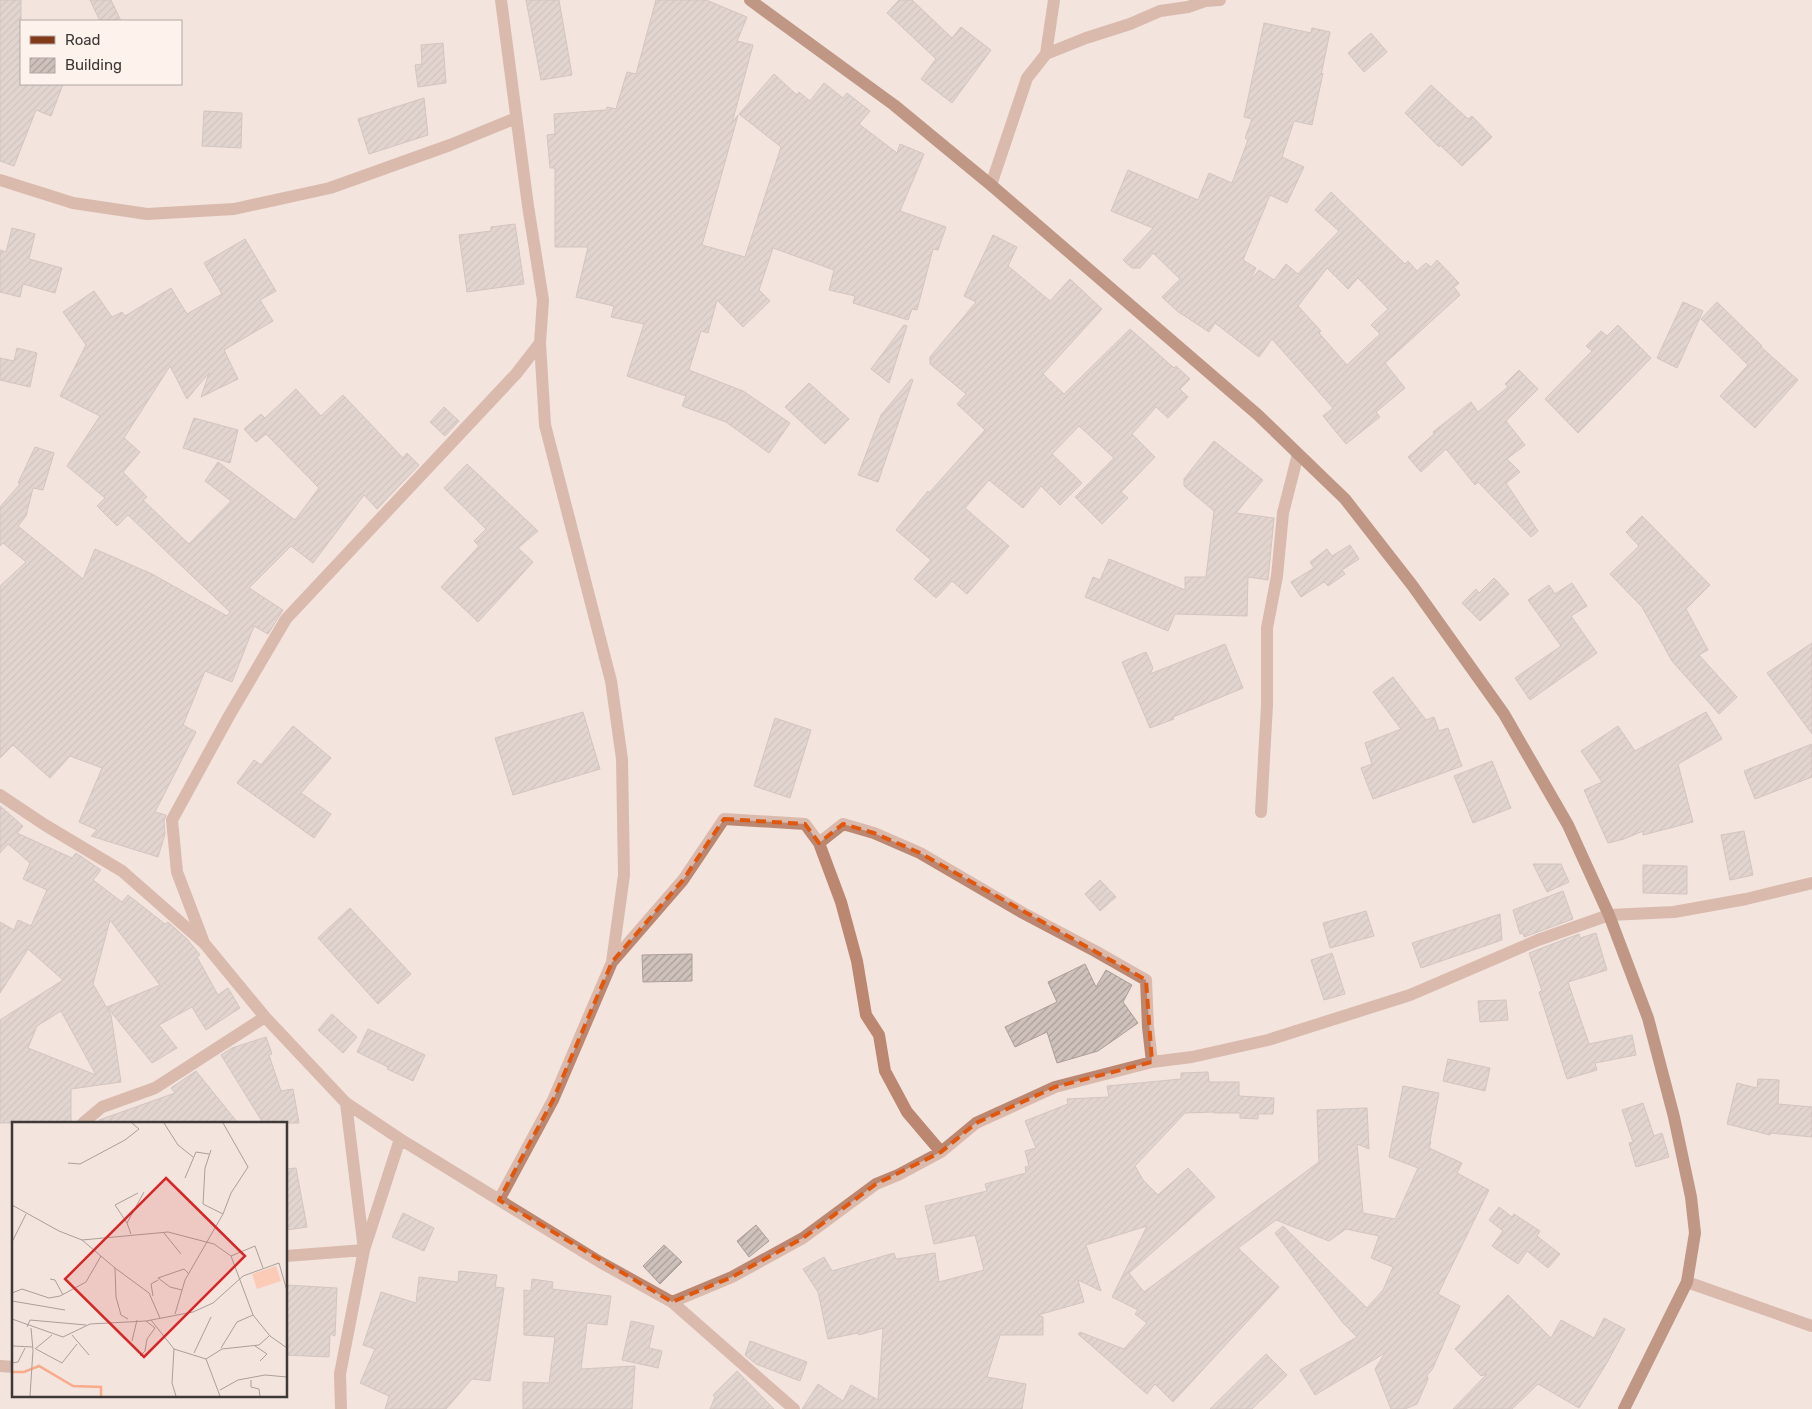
<svg xmlns="http://www.w3.org/2000/svg" width="1812" height="1409" font-family="Rubik,sans-serif">
	<style>
		.building { fill: url(#building-hatch); stroke: #ac9e98; fill-rule: evenodd }
		.lines { fill: none; stroke-linecap: round; stroke-linejoin: round }
		.minor { stroke: #bc8771; stroke-width: 12 }
		.major { stroke: #823a18; stroke-width: 12 }
		.marked { fill: none; stroke: #e0570e; stroke-width: 4; stroke-dasharray: 10 6; stroke-linejoin: round }
		.inset-river { fill: none; stroke: #f9ab8b; stroke-width: 2.5 }
		.inset-road { fill: none; stroke: #ab9f9b; stroke-width: 1 }
		.view { fill: #d62828; fill-opacity: 0.15; stroke: #d62828; stroke-width: 2.5 }
		.inset-edge { fill: none; stroke: #3e3836; stroke-width: 2.5 }
	</style>
	<defs>
		<pattern id="building-hatch" width="6" height="6" patternUnits="userSpaceOnUse" patternTransform="scale(1.25)"><rect width="6" height="6" fill="#cfc1bb"/><path d="M-1 1l2-2M0 6l6-6M5 7l2-2" fill="none" stroke="#a99e99"/></pattern>
	</defs>
	<rect width="100%" height="100%" fill="#f3e4de"/>
	<path class="building" d="M 0,0 L 21,0 L 21,84 L 63,84 L 51,116 L 36,110 L 14,166 L 0,161 Z
		M 90,0 L 111,0 L 121,21 L 100,21 Z
		M 526,0 L 559,0 L 572,75 L 541,80 Z
		M 656,0 L 706,0 L 747,17 L 737,41 L 753,45 L 732,123 L 738,115 L 702,245 L 745,257 L 781,147 L 739,114 L 774,74 L 797,95 L 799,92 L 810,101 L 824,83 L 843,98 L 847,93 L 870,111 L 859,124 L 897,153 L 900,144 L 924,154 L 900,211 L 946,227 L 938,250 L 933,249 L 917,310 L 912,309 L 908,320 L 853,303 L 855,296 L 829,290 L 834,270 L 773,248 L 759,290 L 770,301 L 743,327 L 717,300 L 708,333 L 701,331 L 689,370 L 743,391 L 790,423 L 769,453 L 726,422 L 682,406 L 686,396 L 627,376 L 644,324 L 611,317 L 614,306 L 576,297 L 588,247 L 555,247 L 555,168 L 550,168 L 547,135 L 555,134 L 554,114 L 606,110 L 607,107 L 616,109 L 627,72 L 636,74 Z
		M 899,0 L 912,0 L 952,38 L 961,27 L 991,50 L 952,103 L 921,79 L 936,59 L 887,13 Z
		M 1264,23 L 1311,33 L 1312,28 L 1330,32 L 1321,75 L 1323,73 L 1312,125 L 1294,121 L 1282,157 L 1304,167 L 1287,203 L 1270,195 L 1243,260 L 1256,268 L 1249,282 L 1259,270 L 1274,280 L 1286,264 L 1298,274 L 1339,231 L 1315,210 L 1331,192 L 1405,264 L 1408,261 L 1417,271 L 1426,263 L 1431,267 L 1437,260 L 1459,283 L 1454,287 L 1460,295 L 1385,363 L 1405,388 L 1376,412 L 1380,417 L 1346,444 L 1323,416 L 1333,408 L 1272,339 L 1259,357 L 1215,323 L 1209,332 L 1177,311 L 1162,297 L 1180,279 L 1153,253 L 1140,268 L 1132,268 L 1123,260 L 1153,228 L 1111,211 L 1128,170 L 1198,200 L 1209,173 L 1232,183 L 1248,140 L 1245,138 L 1252,119 L 1244,117 ZM 1327,268 L 1348,289 L 1358,278 L 1388,309 L 1371,325 L 1380,334 L 1347,365 L 1319,333 L 1321,331 L 1298,306 Z
		M 1371,33 L 1387,52 L 1364,72 L 1348,53 Z
		M 443,43 L 446,83 L 418,87 L 415,65 L 422,64 L 421,45 Z
		M 1431,85 L 1468,119 L 1472,116 L 1492,137 L 1462,166 L 1440,145 L 1439,147 L 1405,113 Z
		M 424,98 L 428,135 L 369,154 L 358,119 Z
		M 204,111 L 242,113 L 241,148 L 202,146 Z
		M 515,224 L 524,284 L 467,292 L 459,235 L 491,231 L 491,227 Z
		M 12,228 L 35,234 L 29,259 L 62,268 L 55,293 L 23,284 L 20,297 L 0,292 L 0,250 L 6,252 Z
		M 993,235 L 1017,247 L 1008,266 L 1050,301 L 1070,279 L 1102,309 L 1043,374 L 1064,394 L 1130,329 L 1174,368 L 1176,366 L 1190,379 L 1180,389 L 1188,397 L 1168,418 L 1156,407 L 1132,434 L 1155,457 L 1121,492 L 1128,498 L 1102,524 L 1075,497 L 1114,458 L 1079,426 L 1052,454 L 1082,483 L 1060,505 L 1041,486 L 1023,508 L 989,480 L 965,508 L 1009,546 L 967,594 L 952,581 L 936,598 L 914,579 L 931,560 L 896,530 L 928,491 L 929,493 L 985,430 L 957,404 L 966,394 L 930,364 L 930,357 L 976,302 L 964,296 Z
		M 245,239 L 276,291 L 260,300 L 273,321 L 224,350 L 238,379 L 201,397 L 209,373 L 187,399 L 170,366 L 124,438 L 140,452 L 123,472 L 147,497 L 143,500 L 189,544 L 231,501 L 205,481 L 218,462 L 295,520 L 319,488 L 266,434 L 256,442 L 244,429 L 261,414 L 265,418 L 296,389 L 321,416 L 343,395 L 403,458 L 407,453 L 419,465 L 377,509 L 364,495 L 313,563 L 291,546 L 249,588 L 283,610 L 268,634 L 254,626 L 232,682 L 205,671 L 183,725 L 196,732 L 155,812 L 166,815 L 164,821 L 165,834 L 158,857 L 91,836 L 97,830 L 79,822 L 102,768 L 70,756 L 50,778 L 13,745 L 0,758 L 0,586 L 26,562 L 3,543 L 0,546 L 0,507 L 20,484 L 18,483 L 35,447 L 54,453 L 43,490 L 33,488 L 26,516 L 18,526 L 83,579 L 95,549 L 152,574 L 227,616 L 230,612 L 128,515 L 117,526 L 97,506 L 105,498 L 67,466 L 100,416 L 60,396 L 86,345 L 63,312 L 94,291 L 112,317 L 122,312 L 125,316 L 171,288 L 187,314 L 222,294 L 204,263 Z
		M 1683,302 L 1703,311 L 1677,368 L 1657,358 Z
		M 1717,302 L 1762,346 L 1761,347 L 1798,380 L 1755,428 L 1720,396 L 1748,365 L 1701,319 Z
		M 904,325 L 907,326 L 889,383 L 871,369 Z
		M 1618,325 L 1651,358 L 1578,433 L 1545,399 L 1592,351 L 1586,346 L 1601,331 L 1607,336 Z
		M 17,348 L 37,353 L 30,387 L 0,380 L 0,358 L 14,361 Z
		M 1519,370 L 1538,389 L 1506,421 L 1525,445 L 1507,459 L 1520,472 L 1506,483 L 1538,531 L 1531,537 L 1478,482 L 1475,485 L 1446,449 L 1421,472 L 1408,457 L 1434,434 L 1433,432 L 1471,402 L 1478,412 L 1508,387 L 1505,384 Z
		M 911,379 L 913,380 L 878,482 L 858,475 L 881,415 Z
		M 809,383 L 849,419 L 825,444 L 785,407 Z
		M 444,407 L 459,421 L 445,436 L 430,422 Z
		M 194,418 L 238,430 L 230,463 L 183,448 Z
		M 1214,441 L 1263,480 L 1236,513 L 1274,518 L 1268,580 L 1248,577 L 1247,616 L 1175,614 L 1168,631 L 1085,597 L 1093,577 L 1100,580 L 1109,559 L 1185,590 L 1185,577 L 1206,577 L 1214,511 L 1184,486 L 1184,479 Z
		M 467,464 L 538,531 L 518,548 L 533,562 L 478,622 L 441,587 L 479,546 L 474,541 L 486,529 L 444,488 Z
		M 1642,516 L 1710,585 L 1686,609 L 1708,650 L 1699,655 L 1737,697 L 1719,714 L 1672,661 L 1642,607 L 1610,574 L 1639,546 L 1626,532 Z
		M 1350,545 L 1359,559 L 1342,570 L 1345,574 L 1328,586 L 1324,582 L 1301,597 L 1291,582 L 1314,568 L 1310,562 L 1327,549 L 1332,556 Z
		M 1494,578 L 1509,594 L 1480,621 L 1462,603 L 1476,589 L 1479,593 Z
		M 1572,583 L 1587,606 L 1571,616 L 1597,653 L 1530,700 L 1515,678 L 1561,646 L 1528,600 L 1549,585 L 1555,594 Z
		M 1812,643 L 1812,734 L 1767,673 Z
		M 1225,644 L 1243,688 L 1173,717 L 1174,719 L 1150,728 L 1122,662 L 1146,652 L 1153,668 L 1150,674 Z
		M 1393,677 L 1426,720 L 1434,717 L 1439,731 L 1448,728 L 1462,766 L 1373,799 L 1361,768 L 1372,764 L 1365,743 L 1401,729 L 1373,692 Z
		M 583,712 L 600,769 L 513,795 L 495,738 Z
		M 1706,712 L 1722,739 L 1678,764 L 1693,822 L 1643,835 L 1643,831 L 1624,839 L 1608,843 L 1584,790 L 1602,782 L 1581,751 L 1618,726 L 1635,751 Z
		M 775,718 L 811,730 L 790,798 L 754,786 Z
		M 293,726 L 331,758 L 301,793 L 331,814 L 314,838 L 237,783 L 254,760 L 261,765 Z
		M 1812,744 L 1812,777 L 1755,799 L 1744,771 Z
		M 1492,761 L 1511,808 L 1473,823 L 1454,776 Z
		M 0,806 L 23,826 L 17,833 L 72,858 L 76,853 L 101,870 L 93,880 L 122,902 L 128,895 L 165,924 L 168,922 L 187,939 L 200,955 L 197,957 L 218,995 L 228,988 L 240,1008 L 206,1030 L 192,1007 L 159,1025 L 177,1048 L 152,1063 L 107,1007 L 160,985 L 110,920 L 93,984 L 111,1015 L 121,1082 L 71,1089 L 71,1123 L 0,1123 L 0,1020 L 63,980 L 28,949 L 0,993 L 0,922 L 14,930 L 18,920 L 31,926 L 47,890 L 23,879 L 30,863 L 8,844 L 0,853 ZM 61,1011 L 96,1075 L 28,1048 L 37,1026 Z
		M 1744,831 L 1753,875 L 1730,880 L 1721,835 Z
		M 1533,864 L 1561,864 L 1569,882 L 1547,892 Z
		M 1643,865 L 1687,866 L 1687,894 L 1643,893 Z
		M 1100,880 L 1116,897 L 1100,911 L 1085,894 Z
		M 1563,891 L 1573,919 L 1524,937 L 1523,933 L 1520,934 L 1513,910 Z
		M 350,908 L 411,974 L 378,1004 L 318,938 Z
		M 1366,911 L 1374,936 L 1330,948 L 1323,923 Z
		M 1500,914 L 1502,940 L 1421,968 L 1412,943 Z
		M 1596,933 L 1607,970 L 1568,982 L 1589,1044 L 1632,1035 L 1636,1055 L 1595,1063 L 1597,1070 L 1567,1079 L 1539,992 L 1542,991 L 1529,953 L 1579,934 L 1580,938 Z
		M 1332,953 L 1345,994 L 1324,1000 L 1311,960 Z
		M 692,954 L 692,981 L 643,982 L 642,955 Z
		M 1085,964 L 1096,987 L 1106,970 L 1132,985 L 1123,1002 L 1138,1023 L 1098,1051 L 1057,1063 L 1047,1032 L 1015,1047 L 1005,1027 L 1057,1002 L 1048,982 Z
		M 1506,1000 L 1508,1020 L 1480,1022 L 1478,1001 Z
		M 332,1014 L 357,1037 L 343,1053 L 318,1030 Z
		M 368,1029 L 425,1055 L 413,1081 L 387,1069 L 388,1067 L 357,1052 Z
		M 266,1037 L 272,1054 L 269,1055 L 281,1091 L 293,1089 L 299,1123 L 263,1123 L 221,1055 L 232,1048 Z
		M 1448,1059 L 1490,1068 L 1485,1091 L 1443,1081 Z
		M 196,1071 L 238,1123 L 99,1123 L 99,1120 L 175,1093 L 171,1088 Z
		M 1208,1072 L 1209,1082 L 1239,1082 L 1239,1096 L 1274,1098 L 1273,1114 L 1258,1114 L 1258,1119 L 1240,1118 L 1240,1113 L 1214,1113 L 1214,1112 L 1185,1113 L 1135,1166 L 1143,1180 L 1158,1195 L 1188,1168 L 1215,1197 L 1129,1273 L 1144,1292 L 1319,1162 L 1317,1110 L 1367,1108 L 1369,1149 L 1357,1144 L 1363,1213 L 1395,1219 L 1418,1168 L 1389,1157 L 1403,1086 L 1439,1093 L 1430,1141 L 1431,1142 L 1429,1148 L 1462,1163 L 1457,1173 L 1489,1190 L 1438,1294 L 1460,1306 L 1432,1370 L 1427,1375 L 1428,1379 L 1417,1404 L 1405,1409 L 1391,1409 L 1375,1369 L 1385,1353 L 1315,1395 L 1300,1370 L 1357,1337 L 1343,1323 L 1275,1233 L 1283,1226 L 1367,1308 L 1383,1290 L 1393,1267 L 1371,1258 L 1379,1236 L 1346,1229 L 1329,1241 L 1276,1220 L 1238,1248 L 1279,1287 L 1173,1402 L 1155,1384 L 1147,1394 L 1078,1334 L 1080,1332 L 1124,1349 L 1147,1323 L 1135,1314 L 1138,1310 L 1112,1297 L 1147,1226 L 1086,1245 L 1101,1291 L 1078,1280 L 1084,1302 L 1038,1315 L 1043,1317 L 1043,1335 L 1000,1335 L 987,1377 L 1026,1384 L 1022,1409 L 802,1409 L 818,1384 L 843,1401 L 851,1385 L 878,1400 L 883,1328 L 859,1335 L 858,1333 L 828,1339 L 818,1292 L 803,1269 L 824,1257 L 832,1271 L 894,1253 L 896,1259 L 935,1253 L 939,1282 L 984,1270 L 975,1235 L 934,1244 L 925,1206 L 987,1191 L 985,1184 L 1026,1173 L 1025,1167 L 1029,1166 L 1025,1151 L 1036,1148 L 1025,1121 L 1068,1104 L 1067,1099 L 1109,1097 L 1107,1086 L 1181,1079 L 1181,1073 Z
		M 1758,1079 L 1779,1080 L 1778,1104 L 1812,1107 L 1812,1137 L 1770,1133 L 1770,1135 L 1727,1124 L 1737,1083 L 1757,1088 Z
		M 1643,1103 L 1654,1136 L 1662,1133 L 1669,1157 L 1636,1167 L 1629,1143 L 1633,1142 L 1622,1110 Z
		M 296,1168 L 307,1227 L 286,1230 L 286,1169 Z
		M 1499,1207 L 1512,1217 L 1514,1214 L 1540,1231 L 1537,1236 L 1560,1254 L 1548,1268 L 1527,1251 L 1518,1264 L 1492,1246 L 1503,1231 L 1489,1220 Z
		M 403,1213 L 434,1228 L 424,1251 L 392,1237 Z
		M 756,1225 L 769,1241 L 749,1257 L 737,1241 Z
		M 664,1245 L 682,1262 L 660,1284 L 643,1266 Z
		M 459,1271 L 497,1275 L 495,1287 L 504,1288 L 490,1381 L 472,1379 L 446,1409 L 385,1409 L 389,1396 L 360,1383 L 375,1349 L 363,1345 L 381,1292 L 416,1303 L 419,1277 L 458,1282 Z
		M 532,1279 L 553,1282 L 552,1289 L 611,1296 L 607,1325 L 587,1323 L 581,1369 L 635,1366 L 632,1409 L 523,1409 L 523,1382 L 549,1383 L 555,1337 L 524,1335 L 524,1290 L 531,1291 Z
		M 286,1285 L 337,1288 L 335,1336 L 330,1334 L 329,1357 L 286,1355 Z
		M 1508,1295 L 1551,1338 L 1561,1320 L 1594,1338 L 1604,1318 L 1625,1329 L 1608,1361 L 1579,1408 L 1538,1384 L 1512,1409 L 1453,1409 L 1487,1374 L 1481,1376 L 1455,1349 Z
		M 631,1321 L 654,1326 L 649,1348 L 662,1351 L 658,1368 L 622,1360 Z
		M 750,1341 L 807,1362 L 800,1381 L 756,1364 L 745,1355 Z
		M 1266,1354 L 1287,1375 L 1252,1409 L 1210,1409 Z
		M 737,1371 L 774,1409 L 710,1409 L 715,1397 L 713,1395 Z"/>
	<g class="lines">
		<path class="minor" d="M 1046,54 L 1054,0
			M 0,180 L 73,203 L 147,214 L 234,209 L 330,188 L 450,145 L 516,118
			M 991,185 L 1027,78 L 1046,54 L 1086,38 L 1130,24 L 1160,11 L 1188,7 L 1205,1 L 1220,0
			M 0,795 L 45,825 L 122,871 L 204,943 L 265,1017 L 346,1103 L 400,1139 L 600,1262 L 672,1302 L 794,1409
			M 1261,812 L 1267,705 L 1267,628 L 1277,576 L 1283,513 L 1298,454
			M 204,943 L 177,872 L 172,820 L 229,716 L 286,619 L 516,374 L 540,343 L 543,300 L 528,206 L 501,0
			M 612,962 L 683,880 L 724,819 L 805,824 L 819,843
			M 83,1123 L 102,1107 L 155,1088 L 265,1017
			M 941,1152 L 907,1112 L 885,1071 L 879,1035 L 866,1015 L 857,961 L 841,902 L 819,843 L 843,824 L 874,833 L 920,853 L 1023,913 L 1095,951 L 1146,980 L 1148,1027 L 1152,1062
			M 499,1200 L 553,1100 L 612,962 L 624,875 L 622,759 L 611,681 L 545,425 L 540,343
			M 286,1256 L 364,1250 L 346,1103
			M 1687,1282 L 1812,1326
			M 672,1302 L 732,1277 L 803,1238 L 876,1184 L 898,1175 L 941,1152 L 976,1123 L 1055,1087 L 1152,1062 L 1192,1057 L 1268,1040 L 1410,995 L 1538,940 L 1609,915 L 1674,912 L 1746,899 L 1812,883
			M 0,1366 L 14,1367
			M 341,1409 L 340,1374 L 364,1250 L 400,1139"/>
		<path class="major" d="M 750,0 L 894,105 L 991,185 L 1258,415 L 1345,499 L 1412,585 L 1504,714 L 1568,825 L 1609,915 L 1648,1018 L 1674,1117 L 1691,1197 L 1695,1233 L 1687,1282 L 1624,1409"/>
	</g>
	<path d="M0 0H1812V1409H0ZM 724,819 L 805,824 L 819,843 L 843,824 L 874,833 L 920,853 L 1146,980 L 1152,1062 L 1055,1087 L 976,1123 L 941,1152 L 876,1184 L 803,1238 L 732,1277 L 672,1302 L 499,1200 L 553,1100 L 612,962 L 683,880 Z" fill="#f3e4de" fill-opacity=".55" fill-rule="evenodd"/>
	<path class="marked" d="M 724,819 L 805,824 L 819,843 L 843,824 L 874,833 L 920,853 L 1146,980 L 1152,1062 L 1055,1087 L 976,1123 L 941,1152 L 876,1184 L 803,1238 L 732,1277 L 672,1302 L 499,1200 L 553,1100 L 612,962 L 683,880 Z"/>
	<g transform="translate(12 1122)">
		<rect width="275" height="275" fill="#f3e4de"/>
		<path d="M 264,144 L 269,159 L 245,167 L 240,152 Z" fill="#fbcbb8"/>
		<path class="inset-river" d="M 0,250 L 12,250 L 27,244 L 61,264 L 89,265 L 89,274"/>
		<path class="inset-road" d="M 152,1 L 166,23 L 181,35M 199,28 L 193,46 L 191,82 L 211,92M 56,41 L 68,42 L 113,18 L 127,7 L 120,1M 173,56 L 184,30 L 197,32M 0,83 L 47,109 L 70,118 L 156,110 L 202,122 L 219,134 L 241,193 L 258,214 L 275,226M 115,101 L 103,83 L 126,71M 152,111 L 169,132M 119,112 L 115,101 L 132,70M 70,118 L 103,146 L 104,175 L 109,193 L 116,197M 0,120 L 14,92M 219,134 L 243,124 L 251,146M 103,146 L 137,171 L 148,196M 38,157 L 43,158 L 51,173M 170,168 L 158,165 L 146,156 L 172,147 L 177,152M 0,171 L 10,167 L 37,176 L 48,174 L 74,160 L 89,134M 141,174 L 139,162 L 146,158M 0,179 L 53,188M 163,192 L 173,158 L 211,92 L 219,71 L 236,45 L 211,1M 0,197 L 51,215 L 78,202 L 134,199 L 181,190 L 201,181 L 231,154 L 267,141 L 275,169M 139,198 L 162,227 L 194,237 L 208,274M 15,205 L 18,198 L 74,203M 60,213 L 77,233M 120,219 L 125,198M 1,224 L 21,225M 243,224 L 255,232 L 248,239M 209,226 L 225,200 L 241,193M 23,227 L 40,213M 24,227 L 50,241 L 65,222M 162,227 L 160,261 L 164,274M 182,231 L 199,195M 128,234 L 133,229 L 135,217 L 143,206 L 134,199M 194,237 L 210,227 L 247,223 L 257,214M 0,241 L 6,240 L 13,226M 239,258 L 239,265 L 247,267 L 248,274M 208,268 L 226,258 L 253,253 L 275,255M 18,274 L 21,228 L 19,206"/>
		<path class="view" d="M 154,56 L 233,134 L 132,235 L 53,157 Z"/>
		<rect width="275" height="275" class="inset-edge"/>
	</g>
	<rect x="20" y="20" width="162" height="65" fill="#fef2ed" stroke="#b1a8a4"/>
	<rect x="30" y="36" width="25" height="8" fill="#823a18" stroke="#b1a8a4"/>
	<text x="65" y="45" font-size="15" fill="#3e3836">Road</text>
	<rect x="30" y="58" width="25" height="15" fill="url(#building-hatch)" stroke="#b1a8a4"/>
	<text x="65" y="70" font-size="15" fill="#3e3836">Building</text>
</svg>
